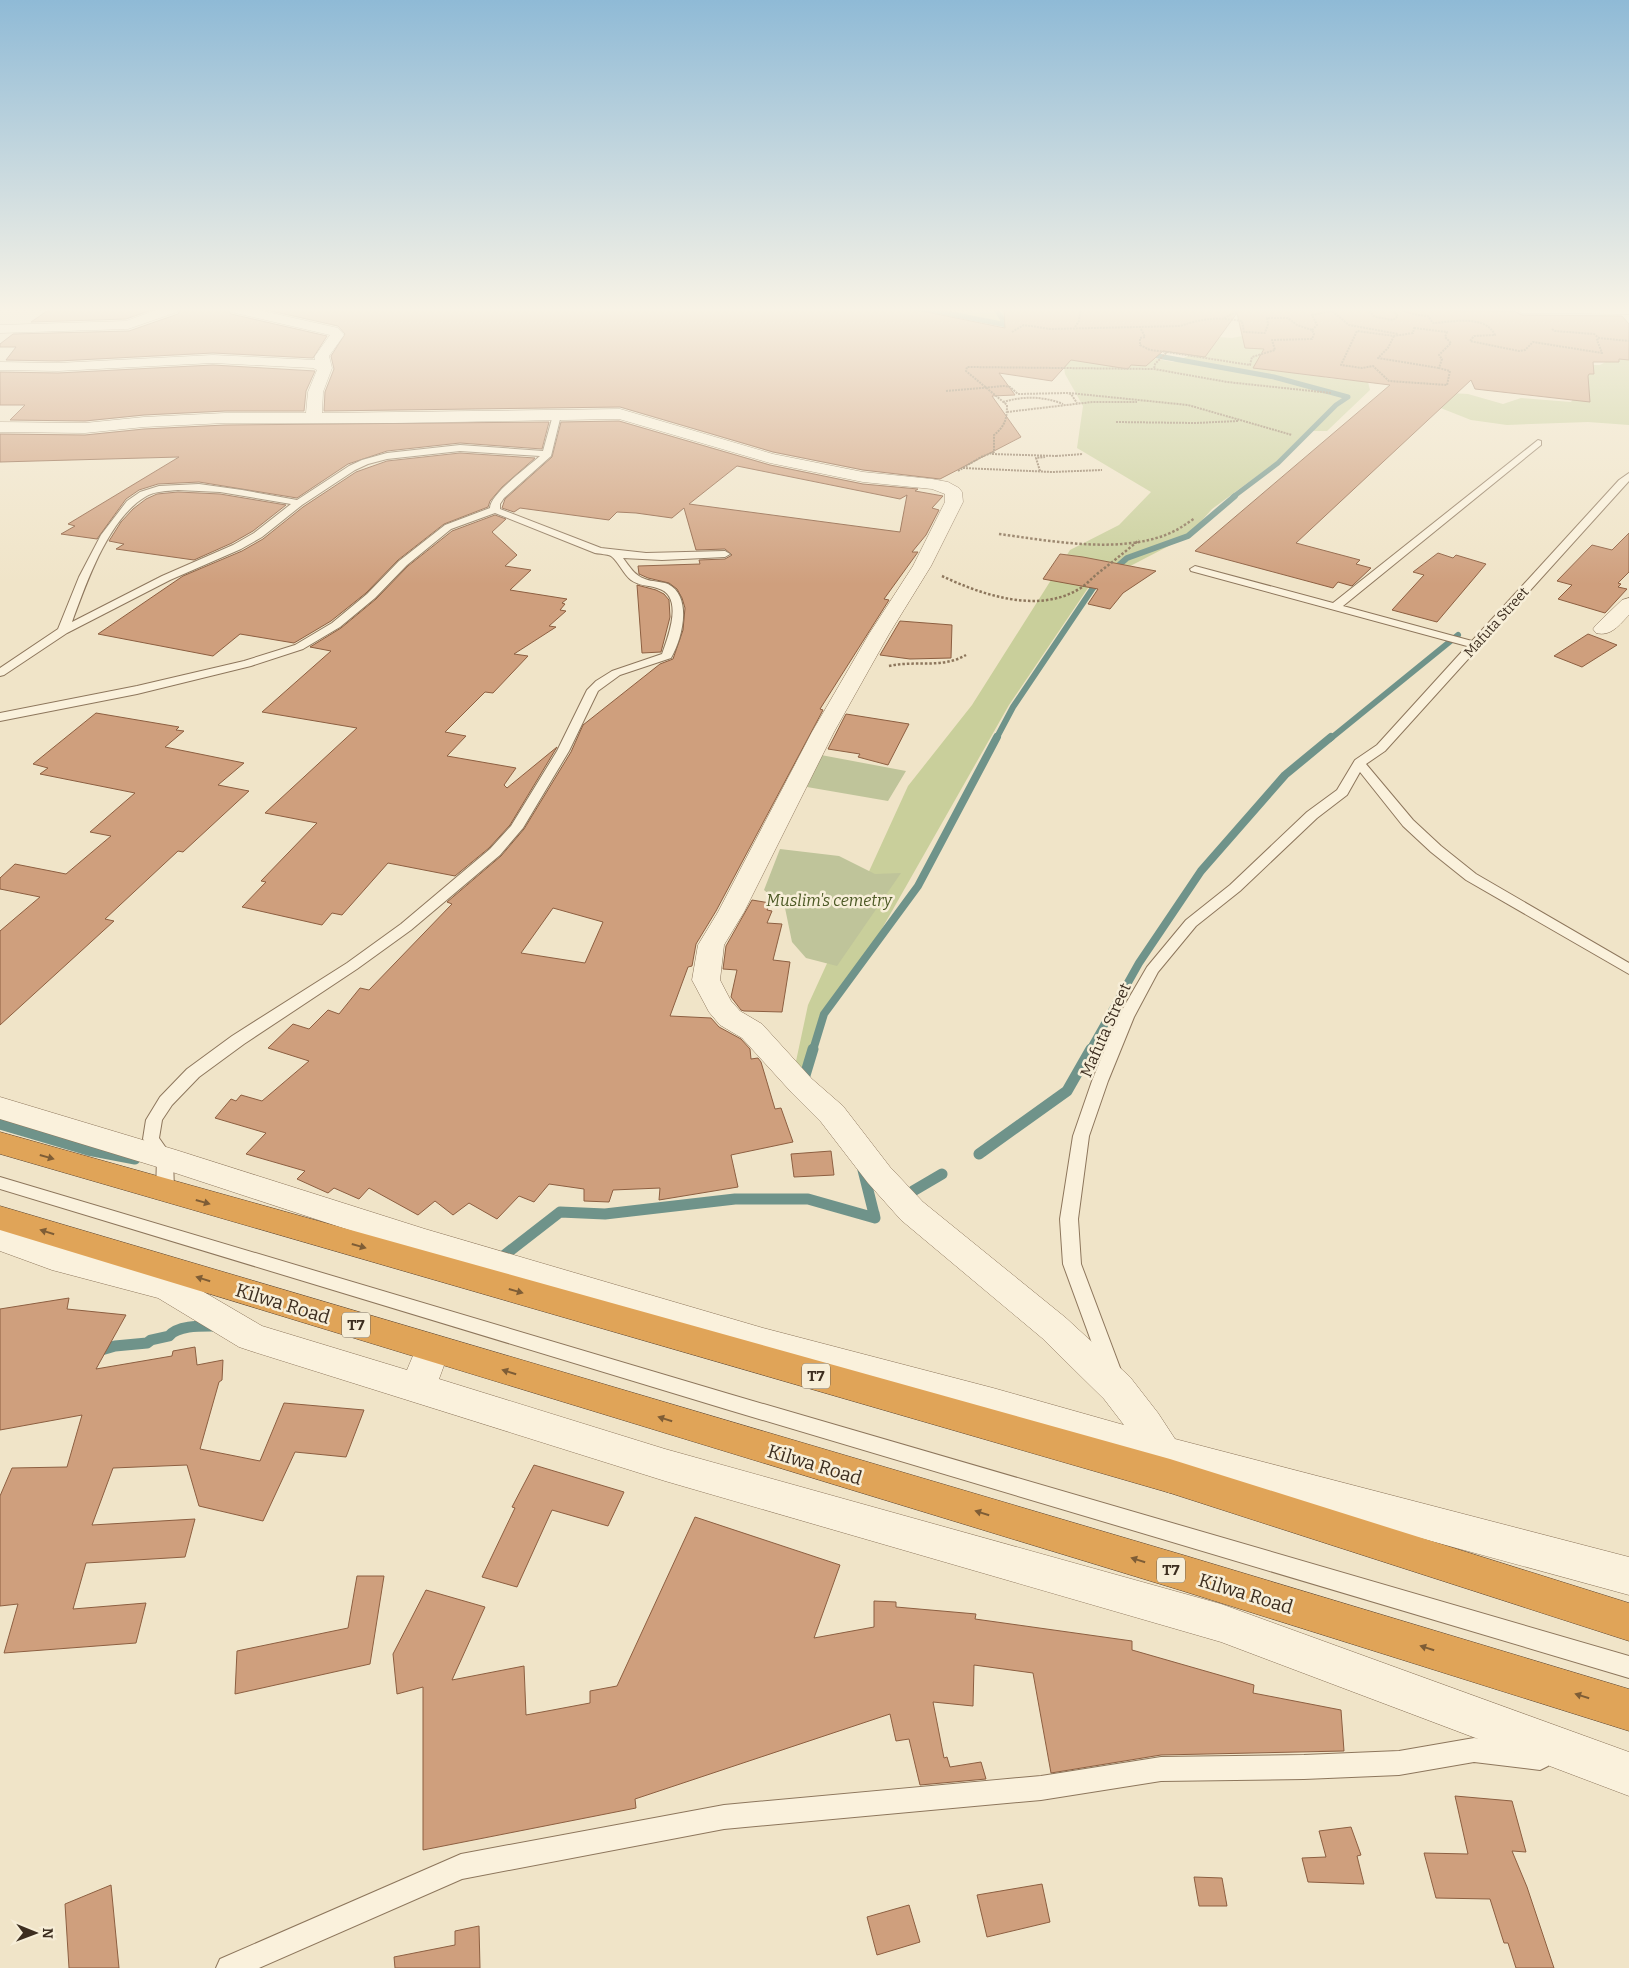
<svg xmlns="http://www.w3.org/2000/svg" width="1629" height="1968" font-family="Bitter,serif">
	<style>
		.green { fill: #c9cf9b }
		.cemetery { fill: #bfc49a }
		.lines { fill: none; stroke-linecap: round; stroke-linejoin: round }
		.stream-far3 { stroke: #6f938a; stroke-width: 5 }
		.stream-far2 { stroke: #6f938a; stroke-width: 6 }
		.stream-far1 { stroke: #6f938a; stroke-width: 8 }
		.stream { stroke: #6f938a; stroke-width: 11 }
		.building { fill: #cf9f7d; stroke: #8d5f41; fill-rule: evenodd }
		.lane-casing { stroke: #8d765c; stroke-width: 2 }
		.street-casing { stroke: #8d765c; stroke-width: 1 }
		.highway-casing { stroke: #5b4430; stroke-width: 1 }
		.path-far1 { stroke: #8d765c; stroke-width: 2; stroke-dasharray: 2 1; stroke-linecap: butt }
		.path { stroke: #8d765c; stroke-width: 2.5; stroke-dasharray: 2.5 2; stroke-linecap: butt }
		.lane { fill: #faf1dc; fill-rule: evenodd }
		.street { fill: #faf1dc; fill-rule: evenodd }
		.highway { fill: #e0a458; fill-rule: evenodd }
		.oneway { fill: #7e5d36 }
		.labels { text-anchor: middle; stroke-width: 5; stroke-linejoin: round; paint-order: stroke }
		.far-street-label { font-size: 14px; fill: #3d2e20; stroke: #f7eed8 }
		.shield { fill: #f7eed8; stroke: #756857; stroke-width: 1 }
		.shield-label { font-size: 15px; font-weight: bold; fill: #3d2e20 }
		.park-label { font-size: 16px; font-style: italic; fill: #4d5a26; stroke: #f7eed8 }
		.street-label { font-size: 16px; fill: #3d2e20; stroke: #f7eed8 }
		.near-street-label { font-size: 19px; fill: #3d2e20; stroke: #f7eed8 }
	</style>
	<rect width="100%" height="100%" fill="#f0e4c8"/>
	<path class="green" d="M 915,309 L 1013,309 L 1014,317 L 999,326 Z
		M 1247,335 L 1308,364 L 1326,378 L 1368,382 L 1370,390 L 1327,431 L 1307,431 L 1276,462 L 1212,509 L 1188,536 L 1088,588 L 1009,705 L 871,948 L 821,1012 L 799,1086 L 792,1080 L 808,1005 L 908,786 L 972,705 L 1070,550 L 1119,525 L 1151,492 L 1077,448 L 1083,406 L 1065,374 L 1062,353 L 1085,346 L 1173,362 L 1201,351 L 1205,336 L 1232,338 Z
		M 1620,354 L 1629,354 L 1629,425 L 1588,422 L 1507,425 L 1471,420 L 1438,407 L 1434,392 L 1468,394 L 1503,404 L 1521,398 L 1571,402 L 1581,389 L 1582,365 L 1600,365 Z"/>
	<path class="cemetery" d="M 821,755 L 906,771 L 888,801 L 807,787 Z
		M 780,849 L 839,856 L 875,874 L 901,873 L 837,966 L 806,958 L 792,942 L 785,908 L 764,890 Z"/>
	<g class="lines">
		<path class="stream-far3" d="M 926,309 L 1017,327
			M 996,309 L 1006,325
			M 1147,354 L 1274,377 L 1348,397 L 1336,405 L 1278,463 L 1233,497"/>
		<path class="stream-far2" d="M 1111,572 L 1127,558 L 1188,536 L 1235,496
			M 996,739 L 1013,707 L 1093,588 L 1101,581
			M 1330,739 L 1458,635"/>
		<path class="stream-far1" d="M 813,1050 L 824,1014 L 918,886 L 997,737
			M 1090,1050 L 1139,963 L 1201,871 L 1285,775 L 1331,737"/>
		<path class="stream" d="M 803,1082 L 813,1049
			M 0,1124 L 88,1150 L 135,1159
			M 979,1154 L 1067,1091 L 1091,1049
			M 863,1170 L 875,1218
			M 913,1191 L 942,1174
			M 502,1257 L 560,1212 L 605,1214 L 735,1199 L 808,1199 L 875,1218 L 874,1213
			M 98,1351 L 115,1346 L 147,1343 L 151,1340 L 169,1336 C 178,1325 202,1326 215,1326"/>
	</g>
	<path class="building" d="M 50,309 L 154,309 L 126,319 L 31,322 Z
		M 181,309 L 227,309 L 231,314 L 327,336 L 313,358 L 213,353 L 58,361 L 6,360 L 16,347 L 0,347 L 0,344 L 13,334 L 129,331 L 178,314 Z
		M 262,309 L 912,309 L 1005,328 L 1004,309 L 1514,311 L 1522,315 L 1622,316 L 1629,324 L 1629,360 L 1619,359 L 1619,362 L 1593,362 L 1594,374 L 1589,374 L 1588,376 L 1590,402 L 1475,389 L 1471,380 L 1296,543 L 1360,560 L 1356,564 L 1371,568 L 1352,586 L 1338,582 L 1333,588 L 1195,551 L 1390,385 L 1253,368 L 1264,349 L 1245,348 L 1237,313 L 1205,357 L 1163,351 L 1146,366 L 1131,365 L 1128,369 L 1071,360 L 1052,381 L 999,373 L 1015,395 L 992,396 L 1021,437 L 940,479 L 863,470 L 773,452 L 620,407 L 324,411 L 325,392 L 334,369 L 331,356 L 345,334 L 338,326 Z
		M 213,365 L 315,371 L 306,391 L 304,411 L 225,411 L 144,415 L 85,421 L 10,420 L 25,405 L 0,405 L 0,372 L 58,373 Z
		M 619,421 L 770,465 L 863,484 L 918,489 L 915,491 L 943,496 L 932,508 L 939,510 L 926,535 L 912,552 L 918,552 L 884,599 L 889,600 L 820,709 L 823,710 L 716,911 L 696,944 L 692,966 L 688,967 L 670,1016 L 711,1018 L 719,1027 L 741,1039 L 750,1049 L 751,1059 L 758,1058 L 761,1062 L 775,1109 L 781,1108 L 793,1142 L 731,1155 L 738,1187 L 659,1200 L 660,1188 L 613,1190 L 609,1202 L 584,1201 L 584,1189 L 549,1184 L 534,1202 L 519,1196 L 497,1219 L 469,1203 L 453,1215 L 435,1201 L 418,1215 L 369,1188 L 359,1199 L 334,1188 L 328,1193 L 297,1179 L 305,1171 L 246,1154 L 266,1133 L 215,1118 L 231,1099 L 236,1101 L 241,1095 L 262,1101 L 309,1061 L 268,1048 L 293,1024 L 309,1029 L 328,1010 L 339,1014 L 360,988 L 369,990 L 452,904 L 447,902 L 501,856 L 524,829 L 571,752 L 583,725 L 660,664 L 673,659 L 683,630 L 685,608 L 682,598 L 677,589 L 669,583 L 648,578 L 639,574 L 638,566 L 700,564 L 699,560 L 725,559 L 732,555 L 725,549 L 696,550 L 684,508 L 672,518 L 636,513 L 617,512 L 609,520 L 520,508 L 514,512 L 502,508 L 505,499 L 552,457 L 561,422 ZM 737,466 L 900,499 L 907,495 L 900,532 L 689,504 ZM 553,908 L 603,922 L 585,963 L 521,953 Z
		M 549,422 L 542,449 L 460,443 L 387,451 L 348,464 L 297,498 L 199,482 L 158,484 L 139,490 L 126,499 L 97,539 L 61,534 L 75,526 L 68,524 L 179,457 L 0,462 L 0,434 L 85,435 L 144,429 L 225,425 Z
		M 460,453 L 535,458 L 502,487 L 490,501 L 488,507 L 444,524 L 398,560 L 366,593 L 331,621 L 294,643 L 240,634 L 213,656 L 98,634 L 183,576 L 242,551 L 263,539 L 303,507 L 356,472 L 387,461 Z
		M 178,492 L 220,494 L 286,505 L 253,531 L 232,543 L 194,560 L 116,549 L 124,544 L 109,541 L 121,522 L 133,509 L 146,499 L 157,494 Z
		M 495,515 L 506,519 L 492,532 L 517,555 L 505,566 L 531,570 L 510,590 L 567,599 L 562,603 L 565,604 L 560,610 L 566,611 L 549,626 L 556,627 L 514,654 L 528,656 L 493,693 L 485,692 L 445,732 L 466,736 L 447,756 L 516,768 L 504,785 L 507,788 L 557,747 L 510,825 L 489,848 L 455,876 L 388,863 L 342,915 L 332,913 L 322,925 L 242,907 L 266,882 L 261,881 L 317,823 L 265,813 L 357,728 L 262,712 L 331,651 L 310,647 L 341,628 L 376,599 L 408,566 L 452,531 Z
		M 1629,533 L 1629,572 L 1618,583 L 1621,584 L 1618,587 L 1627,589 L 1605,613 L 1558,599 L 1572,585 L 1557,581 L 1592,545 L 1612,550 Z
		M 1438,553 L 1453,558 L 1456,555 L 1486,564 L 1437,622 L 1392,610 L 1424,575 L 1413,572 Z
		M 1060,554 L 1083,557 L 1156,571 L 1123,593 L 1110,609 L 1088,604 L 1098,589 L 1043,579 Z
		M 637,585 L 656,590 L 664,594 L 669,600 L 670,617 L 661,652 L 642,653 Z
		M 900,621 L 952,625 L 951,658 L 910,659 L 880,655 Z
		M 1588,634 L 1617,645 L 1582,667 L 1554,656 Z
		M 96,713 L 179,727 L 176,730 L 184,731 L 165,747 L 244,763 L 218,785 L 249,791 L 183,852 L 178,851 L 105,919 L 114,921 L 0,1025 L 0,931 L 40,897 L 0,889 L 0,878 L 15,864 L 66,874 L 111,836 L 90,832 L 135,793 L 40,774 L 48,768 L 33,764 Z
		M 846,714 L 909,724 L 888,765 L 858,757 L 860,754 L 828,749 Z
		M 752,900 L 770,903 L 767,910 L 772,911 L 767,923 L 782,924 L 773,960 L 790,962 L 782,1012 L 744,1011 L 741,1010 L 731,997 L 737,970 L 723,969 L 726,946 Z
		M 831,1151 L 834,1175 L 794,1177 L 791,1154 Z
		M 69,1298 L 67,1309 L 126,1315 L 96,1369 L 172,1356 L 173,1351 L 195,1347 L 197,1365 L 223,1360 L 222,1380 L 219,1382 L 200,1449 L 260,1461 L 284,1403 L 364,1410 L 346,1457 L 295,1452 L 263,1521 L 199,1506 L 187,1465 L 113,1468 L 92,1525 L 195,1519 L 185,1557 L 86,1563 L 73,1609 L 146,1603 L 136,1643 L 4,1653 L 18,1604 L 0,1606 L 0,1496 L 12,1468 L 67,1467 L 82,1415 L 0,1430 L 0,1309 Z
		M 534,1465 L 624,1492 L 608,1526 L 552,1510 L 517,1587 L 482,1577 L 515,1508 L 512,1507 Z
		M 695,1517 L 840,1565 L 814,1638 L 874,1627 L 874,1601 L 896,1602 L 896,1607 L 976,1614 L 975,1619 L 1132,1641 L 1132,1650 L 1254,1685 L 1253,1693 L 1341,1710 L 1344,1751 L 1161,1755 L 1051,1773 L 1033,1673 L 974,1665 L 973,1706 L 933,1702 L 944,1758 L 947,1757 L 950,1767 L 981,1762 L 986,1779 L 920,1785 L 909,1739 L 896,1741 L 890,1714 L 635,1799 L 636,1808 L 423,1850 L 423,1687 L 397,1694 L 393,1654 L 426,1590 L 485,1607 L 452,1680 L 524,1666 L 526,1715 L 590,1703 L 590,1691 L 617,1686 Z
		M 357,1576 L 384,1576 L 370,1664 L 235,1694 L 237,1651 L 348,1628 Z
		M 1455,1796 L 1512,1801 L 1526,1852 L 1512,1851 L 1527,1887 L 1554,1968 L 1516,1968 L 1508,1943 L 1504,1943 L 1490,1899 L 1436,1898 L 1424,1853 L 1468,1854 Z
		M 1351,1827 L 1361,1855 L 1357,1856 L 1364,1884 L 1308,1882 L 1302,1858 L 1326,1857 L 1319,1831 Z
		M 1194,1877 L 1222,1878 L 1227,1906 L 1199,1906 Z
		M 1042,1884 L 1050,1922 L 987,1937 L 977,1895 Z
		M 111,1885 L 119,1968 L 69,1968 L 65,1904 Z
		M 909,1905 L 920,1942 L 877,1955 L 867,1917 Z
		M 479,1926 L 480,1968 L 395,1968 L 394,1957 L 455,1945 L 455,1931 Z"/>
	<g class="lines">
		<defs>
			<path id="lane" d="M 557,412 L 561,415 L 551,456 L 504,498 L 500,504 L 500,509 L 601,548 L 646,553 L 725,551 L 730,554 L 725,557 L 662,560 L 623,558 C 629,566 635,576 645,579 C 652,582 660,581 668,584 C 693,597 682,639 671,658 L 620,675 L 598,691 L 569,751 L 523,828 L 500,855 L 411,930 L 357,969 L 244,1044 L 199,1077 L 172,1105 L 162,1120 L 159,1138 L 173,1158 L 174,1191 L 171,1196 L 165,1197 L 159,1196 L 156,1191 L 157,1159 L 143,1139 L 146,1120 L 160,1097 L 187,1069 L 232,1036 L 347,963 L 401,924 L 490,849 L 511,826 L 557,751 L 587,690 L 596,681 L 612,671 L 662,654 C 668,637 685,595 657,588 C 648,585 639,586 631,580 C 623,574 619,562 611,556 C 607,554 600,554 595,553 L 495,513 L 451,529 L 407,565 L 375,598 L 340,627 L 303,649 L 251,666 L 137,694 L 0,721 L 0,713 L 137,686 L 244,661 L 295,645 L 332,623 L 367,594 L 399,561 L 445,525 L 490,508 C 490,494 529,466 540,456 L 460,451 L 387,459 L 368,464 L 355,470 L 302,505 L 262,537 L 241,549 L 170,580 L 67,633 L 4,675 L 0,676 L 0,668 L 58,629 L 79,577 L 101,535 L 127,501 L 140,492 L 159,486 L 199,484 L 242,490 L 297,500 L 349,466 L 362,460 L 387,453 L 460,445 L 543,451 L 553,415 ZM 178,490 L 220,492 L 291,504 L 254,533 L 233,545 L 162,576 L 72,622 C 86,584 108,519 145,497 C 154,491 167,491 178,490 Z
				M 1538,440 L 1541,441 L 1541,445 L 1343,606 L 1472,641 L 1619,480 L 1629,473 L 1629,481 L 1385,751 L 1366,764 L 1413,820 L 1441,846 L 1476,874 L 1629,963 L 1629,974 L 1466,880 L 1431,852 L 1403,826 L 1360,772 L 1347,795 L 1317,818 L 1240,891 L 1196,926 L 1158,972 L 1134,1017 L 1108,1081 L 1089,1136 L 1078,1219 L 1081,1264 L 1122,1373 L 1119,1379 L 1112,1381 L 1105,1379 L 1063,1264 L 1060,1219 L 1073,1136 L 1092,1081 L 1118,1017 L 1147,967 L 1186,920 L 1230,885 L 1307,812 L 1337,790 L 1355,760 L 1377,745 L 1467,646 L 1191,571 L 1190,569 L 1195,566 L 1333,603 Z
				M 0,1177 L 729,1394 L 1629,1656 L 1629,1678 L 729,1410 L 0,1189 Z
				M 1474,1738 L 1540,1746 L 1548,1750 L 1552,1758 L 1548,1766 L 1540,1770 L 1474,1762 L 1399,1775 L 1304,1779 L 1161,1781 L 1041,1800 L 724,1829 L 462,1879 L 259,1968 L 216,1968 L 220,1959 L 461,1854 L 724,1805 L 1041,1776 L 1161,1757 L 1304,1755 L 1399,1751 Z"/>
			<path id="street" d="M 159,309 L 179,309 L 177,312 L 128,329 L 0,333 L 0,325 L 126,321 Z
				M 229,309 L 254,309 L 338,328 L 344,335 L 329,356 L 332,368 L 323,392 L 322,413 L 620,409 L 773,454 L 863,472 L 932,479 L 948,482 L 959,488 L 962,492 L 963,502 L 931,566 L 889,634 L 834,732 L 744,912 L 724,945 L 720,980 L 731,1001 L 740,1011 L 762,1024 L 812,1079 L 843,1106 L 890,1167 L 923,1202 L 1066,1318 L 1130,1377 L 1158,1413 L 1175,1439 L 1629,1557 L 1629,1595 L 1189,1475 L 1183,1488 L 1170,1493 L 1157,1488 L 1148,1464 L 993,1418 L 763,1356 L 425,1255 L 154,1166 L 0,1119 L 0,1097 L 176,1150 L 425,1229 L 763,1328 L 993,1388 L 1124,1425 L 1104,1399 L 1042,1338 L 901,1220 L 868,1183 L 821,1122 L 792,1093 L 742,1038 L 720,1025 L 709,1012 L 692,980 L 698,945 L 718,912 L 812,732 L 869,634 L 913,566 L 945,502 L 945,494 L 932,489 L 863,482 L 770,463 L 619,419 L 394,423 L 225,423 L 144,427 L 85,433 L 0,432 L 0,422 L 85,423 L 144,417 L 225,413 L 306,413 L 308,392 L 317,370 L 313,368 L 213,363 L 58,371 L 0,370 L 0,362 L 58,363 L 213,355 L 315,360 L 315,356 L 330,335 L 231,312 Z
				M 1515,309 L 1629,309 L 1629,314 L 1522,313 Z
				M 1629,598 L 1629,615 C 1619,625 1611,637 1596,633 L 1593,629 L 1596,625 L 1622,600 Z
				M 0,1225 L 56,1245 L 180,1278 L 262,1326 L 407,1370 L 420,1339 L 432,1335 L 444,1339 L 450,1349 L 439,1379 L 665,1449 L 1221,1604 L 1629,1752 L 1629,1796 L 1221,1642 L 665,1481 L 251,1351 L 239,1347 L 158,1298 L 52,1270 L 0,1251 Z"/>
			<path id="highway" d="M 0,1132 L 1170,1459 L 1629,1603 L 1629,1641 L 1170,1493 L 0,1154 Z
				M 0,1206 L 1183,1555 L 1629,1689 L 1629,1731 L 1183,1591 L 0,1230 Z"/>
		</defs>
		<use href="#lane" class="lane-casing"/>
		<use href="#street" class="street-casing"/>
		<use href="#highway" class="highway-casing"/>
		<path class="path-far1" d="M 1327,309 L 1332,311 L 1337,309
			M 1367,309 L 1375,317 L 1393,320 L 1398,316 L 1392,309
			M 1398,309 L 1417,315 L 1428,316 L 1433,323 C 1452,322 1485,314 1495,335 L 1474,336 L 1470,341 L 1519,351 L 1525,350 L 1533,342 L 1602,353 L 1597,340 L 1599,338
			M 1224,318 L 1242,309
			M 1075,327 L 1079,321 L 1080,309
			M 1414,328 L 1447,332 L 1445,337 L 1451,343 L 1439,355 L 1442,359 L 1439,368 L 1450,371 L 1447,385 L 1389,381 L 1373,366 L 1362,368 L 1341,365 L 1357,331 L 1394,336 L 1413,333 Z
			M 1141,329 L 1145,337 L 1140,338 L 1140,345 L 1150,350 L 1167,352
			M 1552,329 L 1555,331 L 1594,334 L 1599,338 L 1629,341
			M 1312,330 L 1317,325 L 1312,315 L 1332,311 L 1349,325 L 1398,334
			M 1012,332 L 1024,325 L 1050,329 L 1180,326 C 1204,318 1217,317 1242,321 L 1244,332 L 1265,333 L 1268,324 L 1267,318 L 1288,318 L 1297,325 L 1312,330 L 1314,334 L 1312,339 L 1272,340 L 1275,350 L 1252,357 L 1250,365 L 1167,352 L 1155,364 L 1154,369
			M 1394,336 L 1388,348 L 1378,358 L 1439,368
			M 946,391 L 1004,386 L 1010,387 L 1018,394 L 1067,393 L 1071,394 L 1077,403
			M 1069,393 L 1188,405 L 1292,435
			M 1003,402 C 1023,396 1043,396 1063,404
			M 1007,412 L 1092,402 L 1137,402
			M 1116,422 L 1195,423 L 1238,421
			M 992,454 L 1056,456
			M 1056,456 L 1083,454
			M 963,468 L 1052,472 L 1102,470
			M 958,471 L 981,457 L 994,452 L 994,435 C 1005,426 1007,419 1007,405 L 966,371 L 967,367 L 1154,369 L 1227,382 L 1331,393
			M 1040,471 L 1036,458 L 1045,457"/>
		<path class="path" d="M 999,534 C 1051,541 1119,554 1168,534 C 1178,530 1186,524 1195,518
			M 942,576 C 982,595 1038,614 1079,589 C 1086,585 1091,579 1097,574 C 1111,563 1125,552 1139,540
			M 889,666 C 915,660 942,669 966,655"/>
		<use href="#lane" class="lane"/>
		<use href="#street" class="street"/>
		<use href="#highway" class="highway"/>
	</g>
	<defs><path id="oneway-solid" d="M-6-.8H1V-3.2L6.5 0L1 3.2V.8H-6Z" transform="scale(1.25)"/></defs>
	<g class="oneway">
		<use href="#oneway-solid" transform="translate(47 1157) rotate(16)"/>
		<use href="#oneway-solid" transform="translate(203 1202) rotate(16)"/>
		<use href="#oneway-solid" transform="translate(47 1232) rotate(-163)"/>
		<use href="#oneway-solid" transform="translate(359 1246) rotate(16)"/>
		<use href="#oneway-solid" transform="translate(203 1279) rotate(-163)"/>
		<use href="#oneway-solid" transform="translate(516 1291) rotate(16)"/>
		<use href="#oneway-solid" transform="translate(509 1372) rotate(-163)"/>
		<use href="#oneway-solid" transform="translate(665 1419) rotate(-163)"/>
		<use href="#oneway-solid" transform="translate(982 1513) rotate(-163)"/>
		<use href="#oneway-solid" transform="translate(1138 1560) rotate(-163)"/>
		<use href="#oneway-solid" transform="translate(1427 1648) rotate(-163)"/>
		<use href="#oneway-solid" transform="translate(1582 1696) rotate(-163)"/>
	</g>
	<linearGradient id="sky" x2="0" y2="1"><stop stop-color="#8fbad6"/><stop offset="0.53" stop-color="#f8f3e6"/><stop offset="1" stop-color="#f8f3e6" stop-opacity="0"/></linearGradient>
	<rect width="1629" height="584" fill="url(#sky)"/>
	<g class="labels">
		<g class="far-street-label">
			<text transform="translate(1496 622) rotate(-48)" y="5">Mafuta Street</text>
		</g>
		<g class="shield">
			<rect x="342" y="1312.5" width="28" height="25" rx="4"/>
			<rect x="802" y="1363.5" width="28" height="25" rx="4"/>
			<rect x="1157" y="1557.5" width="28" height="25" rx="4"/>
		</g>
		<g class="shield-label">
			<text x="356" y="1330">T7</text>
			<text x="816" y="1381">T7</text>
			<text x="1171" y="1575">T7</text>
		</g>
		<g class="park-label">
			<text x="829" y="906">Muslim's cemetry</text>
		</g>
		<g class="street-label">
			<text transform="translate(1105 1030) rotate(-66)" y="6">Mafuta Street</text>
		</g>
		<g class="near-street-label">
			<text transform="translate(283 1303) rotate(17)" y="7">Kilwa Road</text>
			<text transform="translate(815 1464) rotate(17)" y="7">Kilwa Road</text>
			<text transform="translate(1246 1593) rotate(17)" y="7">Kilwa Road</text>
		</g>
	</g>
	<g transform="translate(35 1933) rotate(91)" stroke="#f7eed8" stroke-width="4" paint-order="stroke">
	<path d="M0-4L9 19L0 12L-9 19Z" fill="#3d2e20"/>
	<text y="-8" font-size="14" font-weight="bold" text-anchor="middle" fill="#3d2e20">N</text>
	</g>
</svg>
